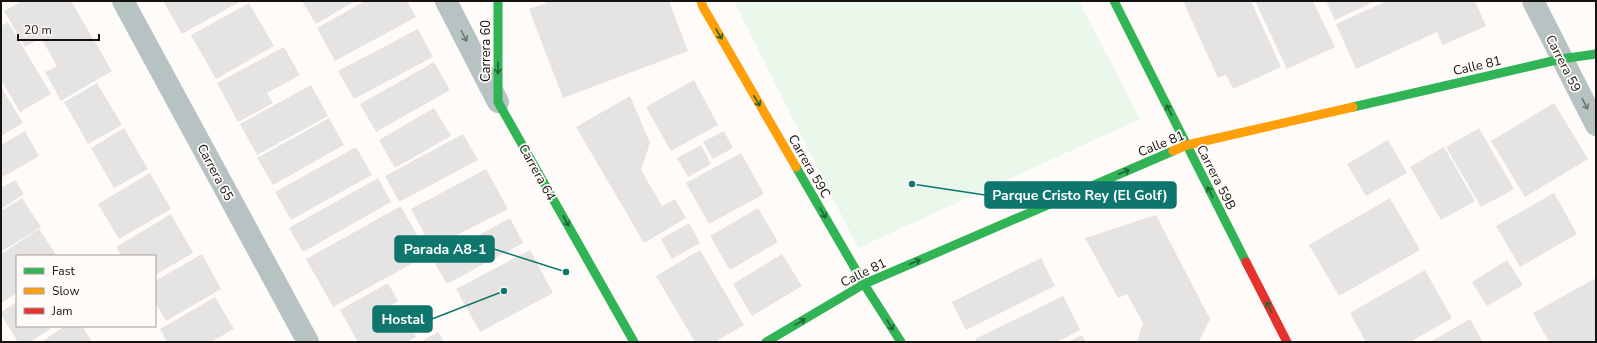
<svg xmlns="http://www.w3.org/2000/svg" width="1597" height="343" font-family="'Nunito Sans',sans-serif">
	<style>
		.green { fill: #eaf7eb }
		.building { fill: #e6e4e2 }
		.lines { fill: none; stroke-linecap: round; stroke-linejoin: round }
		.street { stroke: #b7c2c3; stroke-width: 22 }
		.fast { stroke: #30b455; stroke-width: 9 }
		.slow { stroke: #ff9f0a; stroke-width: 9 }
		.jam { stroke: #e5322d; stroke-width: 9 }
		.oneway { stroke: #226434 }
		.oneway2 { stroke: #6e7373 }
		.labels { text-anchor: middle; stroke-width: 3.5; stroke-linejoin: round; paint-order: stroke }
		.street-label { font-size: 13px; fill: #151312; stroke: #fffbf8 }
		.leader { fill: none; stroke: #0f766e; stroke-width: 1.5 }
		.callout-dot { fill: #0f766e; stroke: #fffbf8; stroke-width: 1.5 }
		.callout { fill: #0f766e; stroke: #0f766e; stroke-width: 1.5 }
		.callout-label { font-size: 14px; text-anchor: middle; font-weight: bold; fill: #fff }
	</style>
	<rect width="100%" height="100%" fill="#fefbf9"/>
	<path class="green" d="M 734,1 L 1079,1 L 1140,119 L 858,248 Z"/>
	<path class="building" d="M 22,1 L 71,1 L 112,71 L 61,101 L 45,72 L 57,66 L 41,38 L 25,47 L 4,11 Z
		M 163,1 L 241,1 L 182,34 Z
		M 302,1 L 355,1 L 316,24 Z
		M 365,1 L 407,1 L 416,17 L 335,61 L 317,28 Z
		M 546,1 L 669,1 L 688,51 L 563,98 L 529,9 L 546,3 Z
		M 1183,1 L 1251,1 L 1281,67 L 1233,89 L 1226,75 L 1218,78 Z
		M 1255,1 L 1313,1 L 1335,47 L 1287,69 Z
		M 1326,1 L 1376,1 L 1335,20 Z
		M 1387,1 L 1475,1 L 1486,26 L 1443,45 L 1437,32 L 1356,69 L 1336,24 Z
		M 249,3 L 274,46 L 216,79 L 191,35 Z
		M 8,22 L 51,94 L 20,112 L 1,80 L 1,26 Z
		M 418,29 L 433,57 L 354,99 L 338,71 Z
		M 284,47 L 300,75 L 267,93 L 273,103 L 238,122 L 217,83 Z
		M 434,62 L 450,90 L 376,132 L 360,104 Z
		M 694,80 L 718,125 L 671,151 L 646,107 Z
		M 97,83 L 122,125 L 88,144 L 64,102 Z
		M 311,85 L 328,116 L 257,155 L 240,124 Z
		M 1,87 L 23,123 L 1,136 Z
		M 630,96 L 650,143 L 641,170 L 662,206 L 675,199 L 686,218 L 644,243 L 576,127 Z
		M 1554,103 L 1588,159 L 1525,197 L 1491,141 Z
		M 434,108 L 451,136 L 395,168 L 379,140 Z
		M 329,118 L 344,145 L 273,185 L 257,158 Z
		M 124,128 L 148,169 L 114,188 L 91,148 Z
		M 1479,128 L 1514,189 L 1481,207 L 1446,147 Z
		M 25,131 L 39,156 L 1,178 L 1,145 Z
		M 724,131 L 733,148 L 713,159 L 703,142 Z
		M 463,134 L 478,160 L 399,202 L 385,176 Z
		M 1388,140 L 1407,173 L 1366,196 L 1347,164 Z
		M 701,145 L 711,164 L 688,177 L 677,158 Z
		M 356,147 L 372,175 L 291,220 L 275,192 Z
		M 1444,147 L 1475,201 L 1441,220 L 1410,167 Z
		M 741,153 L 764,194 L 709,224 L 686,183 Z
		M 486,169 L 508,209 L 432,248 L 411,209 Z
		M 150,173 L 171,209 L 119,239 L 98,204 Z
		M 378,178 L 391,202 L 303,252 L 289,228 Z
		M 15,180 L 24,194 L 1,209 L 1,188 Z
		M 1554,193 L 1577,234 L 1520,267 L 1496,226 Z
		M 22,198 L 41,227 L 1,252 L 1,211 Z
		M 1390,198 L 1420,250 L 1339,296 L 1309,245 Z
		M 401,206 L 428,255 L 333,307 L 306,259 Z
		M 758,208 L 778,242 L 730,270 L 710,236 Z
		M 171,214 L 193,253 L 155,275 L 155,256 L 121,256 L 116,247 Z
		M 1156,215 L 1210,319 L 1199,342 L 1137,342 L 1143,323 L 1127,294 L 1118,298 L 1085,238 Z
		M 510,218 L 523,243 L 447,284 L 433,260 Z
		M 689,223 L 700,243 L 672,259 L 661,239 Z
		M 39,229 L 57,256 L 17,256 L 17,293 L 1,303 L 1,254 Z
		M 530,250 L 553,293 L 480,332 L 456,289 Z
		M 700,250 L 744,325 L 715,342 L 695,342 L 656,276 Z
		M 202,254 L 221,289 L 166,321 L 155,302 L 155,281 Z
		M 782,254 L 802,286 L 752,316 L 733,284 Z
		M 1041,258 L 1055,286 L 966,330 L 952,302 Z
		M 1507,260 L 1523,285 L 1487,306 L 1472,282 Z
		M 1425,270 L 1452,318 L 1410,342 L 1366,342 L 1350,313 Z
		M 1596,278 L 1596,342 L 1549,342 L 1533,313 Z
		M 388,283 L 398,301 L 381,312 L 393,332 L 408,323 L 416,337 L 407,342 L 358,342 L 340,310 Z
		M 1063,296 L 1080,330 L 1057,342 L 977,342 L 975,339 Z
		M 215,297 L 234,329 L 211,342 L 167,342 L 160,329 Z
		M 17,302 L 17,326 L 55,326 L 30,342 L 18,342 L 1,315 L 1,312 Z
		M 1470,319 L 1483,342 L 1430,342 Z
		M 65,326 L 82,326 L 92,342 L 41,342 Z
		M 438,332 L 444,342 L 420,342 Z
		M 1082,335 L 1086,342 L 1067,342 Z"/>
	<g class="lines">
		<path class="street" d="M 123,1 L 308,342
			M 446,1 L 498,102
			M 1533,1 L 1596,125"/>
		<path class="fast" d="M 498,1 L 498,102 L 634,342
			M 1114,1 L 1246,262
			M 1353,107 L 1561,59 L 1596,54
			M 796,167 L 864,284 L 901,342
			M 766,342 L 864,284 L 1173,151"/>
		<path class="slow" d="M 701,1 L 703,7 L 796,167
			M 1173,151 L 1187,145 L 1353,107"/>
		<path class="jam" d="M 1246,262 L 1287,342"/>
	</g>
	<defs><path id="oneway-shaft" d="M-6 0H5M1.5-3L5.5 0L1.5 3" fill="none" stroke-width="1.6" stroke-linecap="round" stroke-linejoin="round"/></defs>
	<g class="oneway">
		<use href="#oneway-shaft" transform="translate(719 34) rotate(60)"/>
		<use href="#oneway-shaft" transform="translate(498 68) rotate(90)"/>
		<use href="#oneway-shaft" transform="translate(757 101) rotate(60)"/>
		<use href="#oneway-shaft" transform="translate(1169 110) rotate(-117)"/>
		<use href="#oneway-shaft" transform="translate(1124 172) rotate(-23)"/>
		<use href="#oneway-shaft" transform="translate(1210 192) rotate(-117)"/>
		<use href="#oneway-shaft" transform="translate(823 213) rotate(60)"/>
		<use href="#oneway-shaft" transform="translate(566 221) rotate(61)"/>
		<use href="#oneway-shaft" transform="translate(915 262) rotate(-23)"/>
		<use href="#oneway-shaft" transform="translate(1269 307) rotate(-117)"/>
		<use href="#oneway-shaft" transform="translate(800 322) rotate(-31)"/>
		<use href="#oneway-shaft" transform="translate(890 325) rotate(58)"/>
	</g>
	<g class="oneway2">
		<use href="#oneway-shaft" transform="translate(464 36) rotate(63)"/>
		<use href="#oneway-shaft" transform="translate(1585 104) rotate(62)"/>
	</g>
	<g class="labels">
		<g class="street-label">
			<text transform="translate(485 51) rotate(-90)" y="5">Carrera 60</text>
			<text transform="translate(1564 63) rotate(63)" y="5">Carrera 59</text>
			<text transform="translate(1477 65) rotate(-13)" y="5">Calle 81</text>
			<text transform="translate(1161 143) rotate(-22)" y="5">Calle 81</text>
			<text transform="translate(810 166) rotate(60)" y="5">Carrera 59C</text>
			<text transform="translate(216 172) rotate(62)" y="5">Carrera 65</text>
			<text transform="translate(538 172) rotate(61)" y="5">Carrera 64</text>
			<text transform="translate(1217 177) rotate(63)" y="5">Carrera 59B</text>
			<text transform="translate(863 272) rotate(-26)" y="5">Calle 81</text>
		</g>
	</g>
	<path class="leader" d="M912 184L985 195M566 272L494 249M504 291L432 319"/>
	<g class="callout-dot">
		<circle cx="912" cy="184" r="4"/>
		<circle cx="566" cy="272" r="4"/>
		<circle cx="504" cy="291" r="4"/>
	</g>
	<g class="callout">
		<rect x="985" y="182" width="191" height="26" rx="4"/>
		<rect x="395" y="236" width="99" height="26" rx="4"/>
		<rect x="373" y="306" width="59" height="26" rx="4"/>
	</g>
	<g class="callout-label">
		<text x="1080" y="200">Parque Cristo Rey (El Golf)</text>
		<text x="445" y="254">Parada A8-1</text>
		<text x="403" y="324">Hostal</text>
	</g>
	<rect width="1597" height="343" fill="none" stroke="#151312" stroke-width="4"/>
	<rect x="16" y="255" width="140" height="72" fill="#fffbf8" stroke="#a19e9c"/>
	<rect x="24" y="268" width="20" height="6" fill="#30b455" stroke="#a19e9c"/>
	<text x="52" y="275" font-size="12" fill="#151312">Fast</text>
	<rect x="24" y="288" width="20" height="6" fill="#ff9f0a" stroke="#a19e9c"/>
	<text x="52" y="295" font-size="12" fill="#151312">Slow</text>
	<rect x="24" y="308" width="20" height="6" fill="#e5322d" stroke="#a19e9c"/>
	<text x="52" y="315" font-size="12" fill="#151312">Jam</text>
	<path d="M18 34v6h81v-6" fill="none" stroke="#151312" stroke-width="2"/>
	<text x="24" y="34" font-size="12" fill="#151312" stroke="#fffbf8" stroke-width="3" paint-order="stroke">20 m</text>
</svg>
